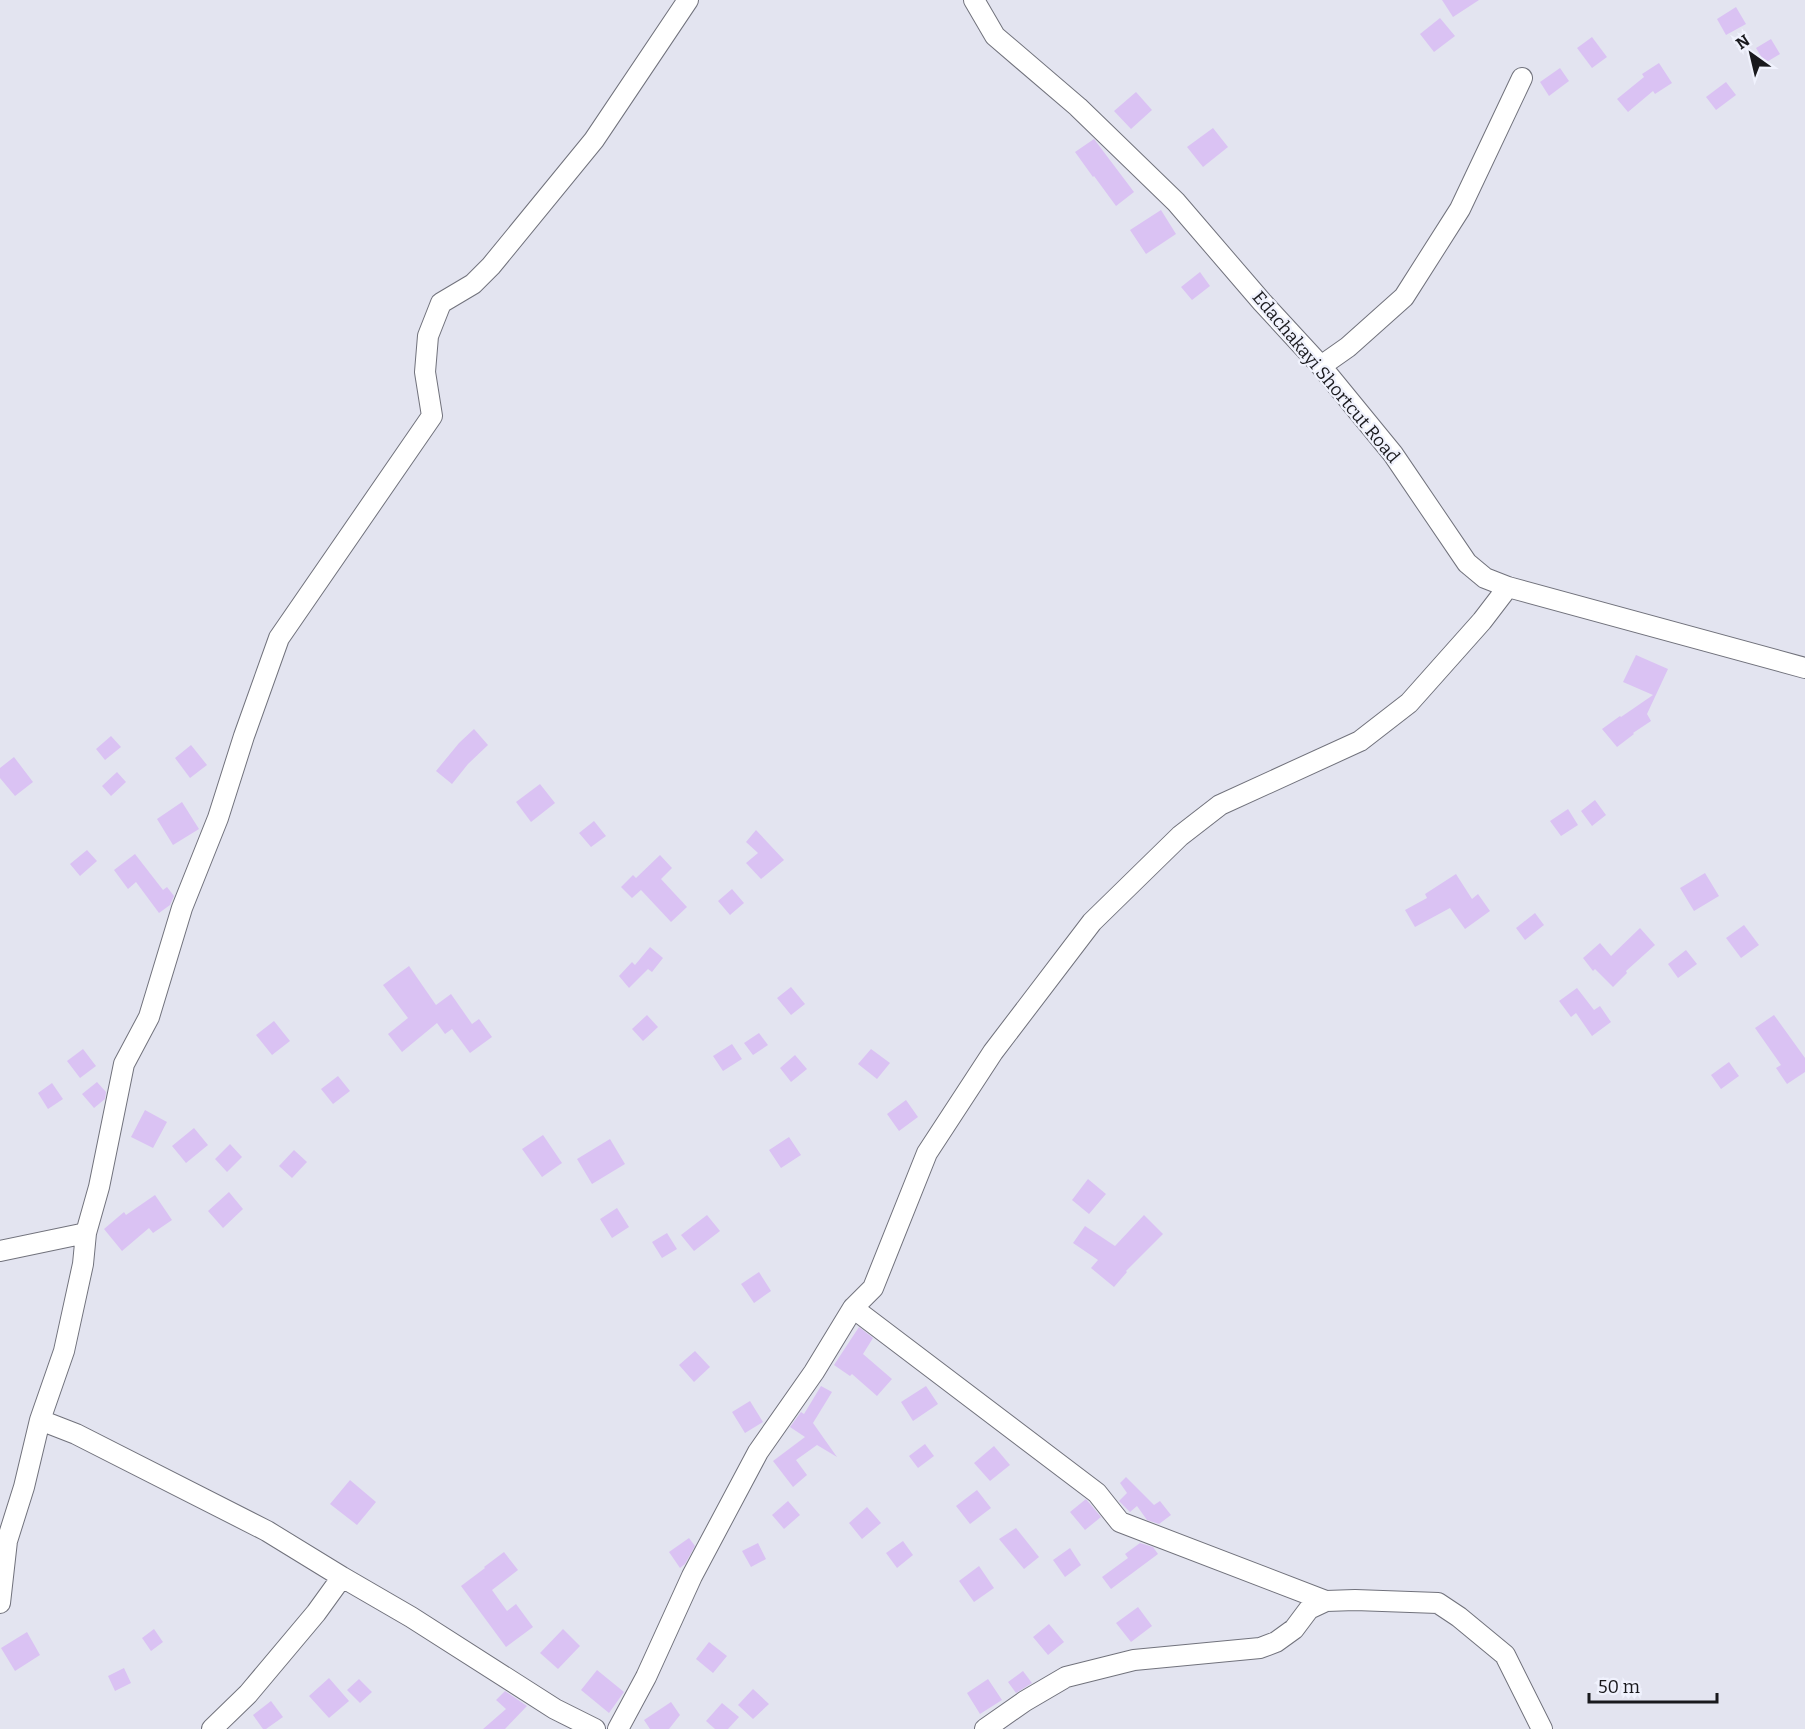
<svg xmlns="http://www.w3.org/2000/svg" width="1805" height="1729" font-family="Bitter,serif">
	<style>
		.building { fill: #dac2f3 }
		.lines { fill: none; stroke-linecap: round; stroke-linejoin: round }
		.minor-casing { stroke: #71727c; stroke-width: 22 }
		.minor { stroke: #fff; stroke-width: 20 }
		.labels { text-anchor: middle; stroke-width: 4.5; stroke-linejoin: round; paint-order: stroke }
		.street-label { font-size: 18px; fill: #19191d; stroke: #f0f2fd }
	</style>
	<rect width="100%" height="100%" fill="#e3e4f0"/>
	<path class="building" d="M 1442,0 L 1479,0 L 1453,17 Z
		M 1736,7 L 1746,24 L 1726,35 L 1717,19 Z
		M 1440,18 L 1455,36 L 1434,52 L 1420,34 Z
		M 1592,37 L 1607,57 L 1592,68 L 1577,48 Z
		M 1771,39 L 1780,54 L 1765,63 L 1756,48 Z
		M 1659,63 L 1672,83 L 1655,94 L 1653,91 L 1628,112 L 1617,99 L 1644,77 L 1642,74 Z
		M 1560,68 L 1569,81 L 1549,96 L 1540,82 Z
		M 1726,82 L 1736,95 L 1716,110 L 1706,97 Z
		M 1136,92 L 1152,110 L 1131,129 L 1114,111 Z
		M 1213,128 L 1228,147 L 1203,167 L 1187,147 Z
		M 1094,139 L 1134,192 L 1116,206 L 1094,176 L 1093,177 L 1075,152 Z
		M 1161,210 L 1176,234 L 1146,254 L 1130,230 Z
		M 1200,272 L 1210,286 L 1192,300 L 1181,287 Z
		M 1636,655 L 1668,669 L 1647,714 L 1651,721 L 1633,733 L 1634,734 L 1617,747 L 1602,729 L 1620,716 L 1621,717 L 1653,695 L 1623,682 Z
		M 474,729 L 488,745 L 468,764 L 452,784 L 436,771 L 459,743 Z
		M 111,736 L 121,747 L 105,760 L 96,749 Z
		M 191,745 L 207,765 L 190,778 L 175,758 Z
		M 14,757 L 33,782 L 15,796 L 0,778 L 0,768 Z
		M 117,772 L 126,782 L 111,796 L 102,786 Z
		M 540,784 L 555,803 L 531,822 L 516,802 Z
		M 1595,800 L 1606,815 L 1592,826 L 1581,811 Z
		M 182,802 L 199,829 L 173,845 L 157,819 Z
		M 1568,809 L 1578,825 L 1561,836 L 1550,821 Z
		M 594,821 L 606,836 L 591,847 L 579,833 Z
		M 756,830 L 784,860 L 761,879 L 746,863 L 758,853 L 746,842 Z
		M 87,850 L 97,861 L 80,876 L 70,864 Z
		M 135,854 L 163,890 L 167,887 L 174,896 L 170,905 L 159,913 L 136,882 L 128,889 L 114,870 Z
		M 660,855 L 672,868 L 661,879 L 687,907 L 671,922 L 641,890 L 632,898 L 621,887 L 633,875 L 636,878 Z
		M 1705,873 L 1719,896 L 1694,911 L 1680,888 Z
		M 1456,874 L 1472,899 L 1478,894 L 1490,911 L 1465,929 L 1450,908 L 1415,927 L 1405,910 L 1427,898 L 1425,894 Z
		M 732,889 L 744,903 L 730,915 L 718,901 Z
		M 1535,913 L 1544,925 L 1525,940 L 1516,928 Z
		M 1744,925 L 1759,945 L 1741,958 L 1726,938 Z
		M 1640,928 L 1655,945 L 1626,971 L 1627,973 L 1613,987 L 1595,969 L 1593,971 L 1583,958 L 1600,943 L 1611,956 Z
		M 650,947 L 663,958 L 652,972 L 648,969 L 629,988 L 619,976 L 632,962 L 635,965 Z
		M 1686,950 L 1697,964 L 1678,978 L 1668,964 Z
		M 409,966 L 436,1005 L 451,994 L 472,1024 L 479,1019 L 492,1037 L 470,1053 L 452,1029 L 445,1034 L 437,1023 L 402,1052 L 388,1034 L 408,1018 L 383,985 Z
		M 791,987 L 805,1004 L 791,1015 L 777,998 Z
		M 1577,988 L 1594,1010 L 1600,1006 L 1611,1022 L 1592,1036 L 1576,1013 L 1571,1017 L 1559,1001 Z
		M 647,1015 L 658,1027 L 643,1041 L 632,1029 Z
		M 1774,1015 L 1805,1058 L 1805,1072 L 1787,1084 L 1776,1068 L 1781,1065 L 1755,1028 Z
		M 274,1021 L 290,1041 L 272,1055 L 256,1035 Z
		M 759,1033 L 768,1045 L 753,1055 L 744,1043 Z
		M 732,1044 L 742,1059 L 723,1071 L 713,1056 Z
		M 83,1049 L 96,1066 L 80,1078 L 67,1061 Z
		M 871,1049 L 890,1063 L 877,1079 L 858,1064 Z
		M 795,1055 L 807,1069 L 791,1082 L 780,1068 Z
		M 1729,1062 L 1739,1076 L 1721,1089 L 1711,1075 Z
		M 338,1076 L 350,1091 L 333,1104 L 321,1089 Z
		M 97,1082 L 106,1092 L 105,1099 L 94,1108 L 82,1094 Z
		M 52,1083 L 63,1099 L 48,1109 L 38,1093 Z
		M 906,1100 L 918,1117 L 899,1131 L 887,1114 Z
		M 145,1110 L 167,1122 L 153,1148 L 131,1137 Z
		M 194,1128 L 208,1145 L 186,1163 L 172,1146 Z
		M 543,1135 L 562,1163 L 542,1177 L 522,1149 Z
		M 789,1137 L 801,1155 L 781,1168 L 769,1150 Z
		M 610,1139 L 625,1164 L 592,1184 L 577,1159 Z
		M 230,1144 L 242,1157 L 227,1172 L 215,1159 Z
		M 294,1150 L 307,1162 L 292,1178 L 279,1166 Z
		M 1088,1179 L 1106,1194 L 1089,1214 L 1072,1200 Z
		M 229,1192 L 243,1209 L 223,1228 L 208,1211 Z
		M 155,1195 L 172,1220 L 153,1233 L 149,1228 L 122,1251 L 104,1229 L 124,1212 L 126,1215 Z
		M 617,1208 L 629,1227 L 612,1238 L 600,1219 Z
		M 707,1215 L 720,1231 L 694,1251 L 681,1235 Z
		M 1144,1215 L 1163,1234 L 1126,1271 L 1127,1272 L 1114,1287 L 1091,1268 L 1098,1260 L 1073,1243 L 1085,1226 L 1115,1246 Z
		M 667,1233 L 677,1249 L 662,1258 L 652,1242 Z
		M 759,1272 L 771,1291 L 754,1303 L 741,1284 Z
		M 859,1327 L 873,1338 L 863,1354 L 892,1379 L 877,1396 L 852,1374 L 850,1376 L 834,1365 Z
		M 695,1351 L 710,1367 L 694,1382 L 679,1365 Z
		M 821,1386 L 832,1392 L 813,1423 L 837,1457 L 817,1445 L 796,1460 L 807,1475 L 793,1487 L 773,1461 L 805,1437 L 790,1427 L 801,1412 L 804,1414 Z
		M 926,1386 L 938,1404 L 913,1421 L 901,1402 Z
		M 750,1401 L 763,1422 L 745,1433 L 732,1412 Z
		M 925,1444 L 934,1456 L 918,1468 L 909,1456 Z
		M 994,1446 L 1010,1465 L 990,1481 L 974,1463 Z
		M 1126,1477 L 1154,1505 L 1160,1501 L 1171,1515 L 1159,1524 L 1147,1520 L 1137,1506 L 1130,1512 L 1119,1501 L 1127,1493 L 1120,1483 Z
		M 350,1480 L 376,1502 L 357,1525 L 330,1504 Z
		M 977,1490 L 991,1508 L 970,1524 L 956,1506 Z
		M 1086,1499 L 1101,1517 L 1085,1530 L 1070,1512 Z
		M 788,1501 L 800,1515 L 784,1529 L 772,1515 Z
		M 867,1507 L 881,1523 L 862,1539 L 849,1523 Z
		M 1016,1528 L 1039,1557 L 1024,1569 L 999,1539 Z
		M 689,1538 L 695,1546 L 685,1564 L 680,1568 L 669,1552 Z
		M 903,1541 L 913,1555 L 897,1568 L 886,1553 Z
		M 758,1543 L 766,1559 L 751,1567 L 742,1551 Z
		M 1140,1543 L 1153,1547 L 1158,1554 L 1111,1589 L 1102,1577 L 1128,1558 L 1125,1554 Z
		M 1070,1548 L 1081,1565 L 1065,1577 L 1053,1560 Z
		M 504,1552 L 518,1570 L 492,1590 L 507,1611 L 516,1604 L 533,1627 L 506,1647 L 461,1586 L 485,1568 L 484,1567 Z
		M 979,1566 L 994,1588 L 974,1602 L 959,1581 Z
		M 1138,1607 L 1152,1626 L 1131,1642 L 1116,1623 Z
		M 1049,1624 L 1064,1642 L 1048,1655 L 1033,1637 Z
		M 154,1629 L 163,1642 L 151,1651 L 142,1638 Z
		M 563,1629 L 580,1646 L 558,1669 L 540,1653 Z
		M 27,1632 L 40,1655 L 15,1671 L 1,1648 Z
		M 709,1642 L 727,1656 L 713,1673 L 696,1659 Z
		M 124,1668 L 131,1683 L 115,1691 L 108,1676 Z
		M 597,1670 L 624,1692 L 609,1713 L 581,1690 Z
		M 1023,1671 L 1032,1683 L 1016,1693 L 1008,1682 Z
		M 329,1678 L 349,1701 L 329,1718 L 309,1696 Z
		M 359,1679 L 372,1692 L 360,1703 L 347,1690 Z
		M 988,1679 L 1002,1700 L 980,1714 L 967,1693 Z
		M 753,1689 L 769,1704 L 753,1719 L 738,1705 Z
		M 505,1691 L 527,1706 L 505,1729 L 483,1729 L 506,1709 L 496,1700 Z
		M 271,1701 L 283,1717 L 266,1729 L 263,1729 L 253,1715 Z
		M 671,1702 L 680,1715 L 669,1729 L 650,1729 L 644,1720 Z
		M 722,1703 L 739,1717 L 728,1729 L 715,1729 L 706,1721 Z"/>
	<g class="lines">
		<defs>
			<path id="minor" d="M 974,0 L 995,36 L 1078,107 L 1176,202 L 1262,302 L 1321,366 L 1393,454 L 1467,563 L 1485,578 L 1508,587 L 1805,668
				M 1321,366 L 1348,347 L 1404,297 L 1460,209 L 1522,78
				M 86,1233 L 99,1187 L 124,1064 L 149,1017 L 182,908 L 218,818 L 244,736 L 279,638 L 432,416 L 425,372 L 428,336 L 441,303 L 473,284 L 491,266 L 594,140 L 688,0
				M 0,1251 L 86,1233 L 83,1264 L 64,1351 L 40,1420 L 76,1434 L 267,1531 L 342,1577 L 411,1617 L 555,1709 L 595,1729
				M 853,1308 L 1097,1493 L 1120,1522 L 1326,1601
				M 0,1603 L 7,1541 L 24,1487 L 40,1420
				M 212,1729 L 248,1694 L 316,1613 L 342,1577
				M 618,1729 L 646,1677 L 692,1576 L 758,1452 L 814,1372 L 853,1308 L 873,1288 L 927,1153 L 993,1052 L 1092,922 L 1180,836 L 1220,805 L 1360,741 L 1409,703 L 1482,621 L 1508,587
				M 985,1729 L 1025,1701 L 1066,1677 L 1134,1660 L 1260,1648 L 1276,1642 L 1294,1629 L 1309,1609 L 1326,1601 L 1355,1600 L 1438,1603 L 1459,1617 L 1505,1655 L 1542,1729"/>
		</defs>
		<use href="#minor" class="minor-casing"/>
		<use href="#minor" class="minor"/>
	</g>
	<g class="labels">
		<g class="street-label">
			<text transform="translate(1326 377) rotate(50)" y="6">Edachakayi Shortcut Road</text>
		</g>
	</g>
	<g transform="translate(1751 54) rotate(326)" stroke="#f0f2fd" stroke-width="4.5" paint-order="stroke">
	<path d="M0-4.5L10 22L0 15L-10 22Z" fill="#19191d"/>
	<text y="-9" font-size="16" font-weight="bold" text-anchor="middle" fill="#19191d">N</text>
	</g>
	<path d="M1589 1693v9h128v-9" fill="none" stroke="#19191d" stroke-width="3"/>
	<text x="1598" y="1693" font-size="18" fill="#19191d" stroke="#f0f2fd" stroke-width="4.5" paint-order="stroke">50 m</text>
</svg>
